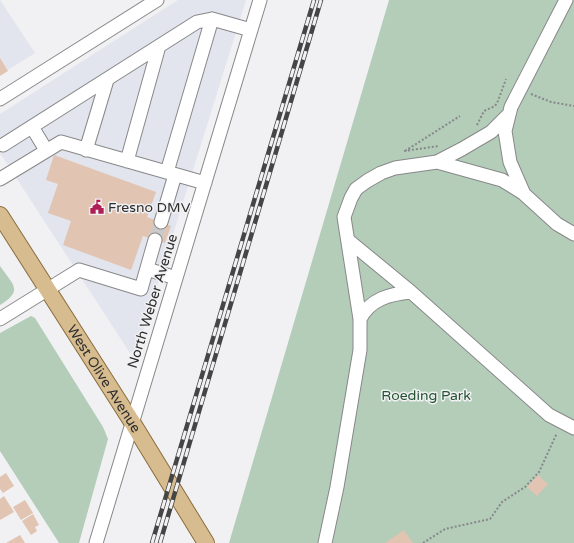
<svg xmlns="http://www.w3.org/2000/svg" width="574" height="543" font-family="'Varela Round',sans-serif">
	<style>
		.built { fill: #e2e5ee }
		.green { fill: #b3cdb9 }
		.building { fill: #e1c4b1 }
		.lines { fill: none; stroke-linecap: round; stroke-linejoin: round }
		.minor-tunnel { stroke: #cacacc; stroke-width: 13; stroke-dasharray: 13 6; stroke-linecap: butt }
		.minor-casing { stroke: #88888a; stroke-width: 15 }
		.major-casing { stroke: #8a6d3d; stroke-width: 18 }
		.path { stroke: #878789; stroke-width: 2; stroke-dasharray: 2 2; stroke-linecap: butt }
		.minor { stroke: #fff; stroke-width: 13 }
		.major { stroke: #d7bc8f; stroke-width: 16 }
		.rail-casing { stroke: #454546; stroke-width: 4.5 }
		.rail { stroke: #f1f1f3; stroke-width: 3; stroke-dasharray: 9; stroke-linecap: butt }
		.labels { text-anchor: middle; stroke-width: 3; stroke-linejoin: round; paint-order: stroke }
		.poi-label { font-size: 14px; fill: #2d2d2e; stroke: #f1f1f3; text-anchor: start }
		.street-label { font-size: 14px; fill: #2d2d2e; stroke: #f1f1f3 }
		.park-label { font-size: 14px; fill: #245233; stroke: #f1f1f3 }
	</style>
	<rect width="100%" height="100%" fill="#f1f1f3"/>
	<path class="built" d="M 0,0 L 35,53 L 0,75 Z
		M 178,0 L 246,0 L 137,350 L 130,353 L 0,153 L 0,114 Z"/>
	<path class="green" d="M 389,0 L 574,0 L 574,543 L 229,543 Z
		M 0,266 C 13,285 24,290 0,305 Z
		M 31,316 L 35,318 L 103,427 L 108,439 L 79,543 L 59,543 L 0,451 L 0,333 Z"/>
	<path class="building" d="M 0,58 L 8,71 L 0,76 Z
		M 54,155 L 156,192 L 147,217 L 171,226 L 165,243 L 143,236 L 131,270 L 63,245 L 71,221 L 48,213 L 58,184 L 46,180 Z
		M 6,473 L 14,486 L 3,493 L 0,489 L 0,477 Z
		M 538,475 L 548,484 L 537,496 L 527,487 Z
		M 4,496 L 14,512 L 0,520 L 0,499 Z
		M 25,500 L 33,513 L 21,520 L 13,507 Z
		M 33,514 L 39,525 L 35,527 L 37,531 L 31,535 L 22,521 Z
		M 404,530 L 413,543 L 385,543 Z
		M 20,535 L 25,543 L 6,543 Z"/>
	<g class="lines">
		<path class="minor-tunnel" d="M 155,240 L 161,222"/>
		<defs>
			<path id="minor" d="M 566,0 L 511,107 L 505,131 L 510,162 L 524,194 L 557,224 L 574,234
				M 0,99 L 157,0
				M 32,127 L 46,150
				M 3,145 L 197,22 L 212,19 L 251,30
				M 86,150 L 107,80
				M 127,161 L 159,46
				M 437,162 L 502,180 L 523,193
				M 167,172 L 212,19
				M 0,179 L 61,142 L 205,183
				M 161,222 L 175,175
				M 349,241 L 411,292 L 549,415 L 574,428
				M 147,269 L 176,278
				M 0,319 L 79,270 L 141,289 L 155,240
				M 360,319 C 370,299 390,294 411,292
				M 96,543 L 260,0
				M 325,543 L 337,487 L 360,350 L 360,319 L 344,217 L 351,198 L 356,189 L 367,181 L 381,173 L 395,168 L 437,162 L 462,149 L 491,132 L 507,116"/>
			<g id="major">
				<path id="s1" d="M 0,215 L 132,422 L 206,543"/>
			</g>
		</defs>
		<use href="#minor" class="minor-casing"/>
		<use href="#major" class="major-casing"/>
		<path class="path" d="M 531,94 L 551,102 L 574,106
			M 477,125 L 484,111 L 495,106 L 498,101 L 506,79
			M 404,151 L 439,146
			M 405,151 L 460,116
			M 423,543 L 445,529 L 490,519 L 502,502 L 525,487 L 539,472 L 557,433"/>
		<use href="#minor" class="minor"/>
		<use href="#major" class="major"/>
		<defs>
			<path id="rail" d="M 152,543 L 314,0
				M 160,543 L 321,0"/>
		</defs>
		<use href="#rail" class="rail-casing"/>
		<use href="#rail" class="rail"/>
	</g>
	<defs>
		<symbol id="civic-bare" viewBox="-9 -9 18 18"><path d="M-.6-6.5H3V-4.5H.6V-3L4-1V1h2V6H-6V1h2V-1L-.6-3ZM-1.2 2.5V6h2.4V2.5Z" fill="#af1f55" stroke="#f1f1f3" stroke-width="2.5" paint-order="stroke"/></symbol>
	</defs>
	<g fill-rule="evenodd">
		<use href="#civic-bare" x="87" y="197" width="20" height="20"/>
	</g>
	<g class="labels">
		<g class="poi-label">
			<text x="108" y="212">Fresno DMV</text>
		</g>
		<g class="street-label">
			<text transform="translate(152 301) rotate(-73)" y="5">North Weber Avenue</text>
			<text dy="5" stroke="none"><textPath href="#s1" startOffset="194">West Olive Avenue</textPath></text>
		</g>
		<g class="park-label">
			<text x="426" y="400">Roeding Park</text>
		</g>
	</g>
</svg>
